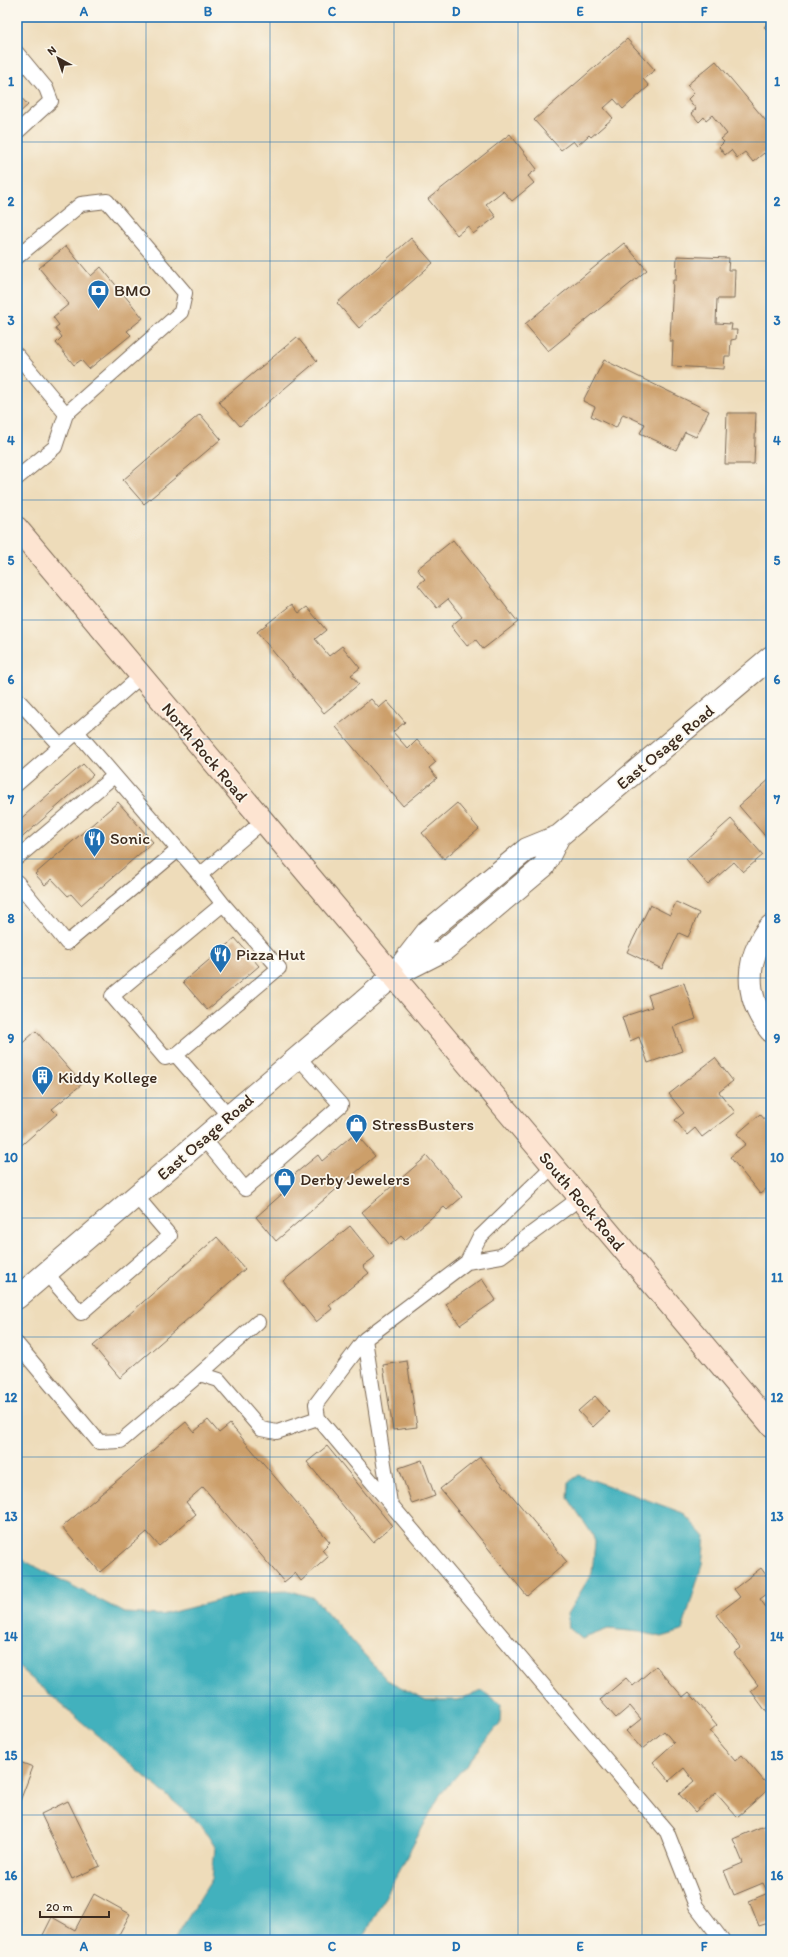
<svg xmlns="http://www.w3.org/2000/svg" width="788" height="1957" font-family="Itim,sans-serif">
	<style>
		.water { fill: #42b1bd; stroke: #3e6e6e }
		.building { fill: #cc9f6b }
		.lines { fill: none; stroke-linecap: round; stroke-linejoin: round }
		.lane-casing { stroke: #7a6855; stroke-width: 16 }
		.street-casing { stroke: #7a6855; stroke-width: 24 }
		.secondary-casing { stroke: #7a6855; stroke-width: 24 }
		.lane { stroke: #fff; stroke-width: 14 }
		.street { stroke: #fff; stroke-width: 22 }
		.secondary { stroke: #fde4d1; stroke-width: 22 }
		.grid { fill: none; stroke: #1f6fb2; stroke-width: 1; stroke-opacity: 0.55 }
		.labels { text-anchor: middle; stroke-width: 3.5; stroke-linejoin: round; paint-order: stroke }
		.poi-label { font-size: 17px; fill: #3b2a1e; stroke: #fbf7ec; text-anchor: start }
		.street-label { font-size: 17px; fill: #3b2a1e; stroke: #fbf7ec }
		.neatline { fill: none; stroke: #1f6fb2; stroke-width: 1.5 }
		.grid-label { font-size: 13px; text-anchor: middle; font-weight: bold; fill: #1f6fb2 }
	</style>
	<rect width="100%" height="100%" fill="#fbf7ec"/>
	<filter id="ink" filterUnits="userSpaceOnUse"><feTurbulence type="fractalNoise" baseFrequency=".025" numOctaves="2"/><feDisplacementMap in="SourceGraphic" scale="8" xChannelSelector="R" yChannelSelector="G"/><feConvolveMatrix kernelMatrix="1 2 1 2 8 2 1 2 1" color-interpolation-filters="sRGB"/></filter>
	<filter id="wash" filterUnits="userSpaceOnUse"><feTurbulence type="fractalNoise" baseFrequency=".012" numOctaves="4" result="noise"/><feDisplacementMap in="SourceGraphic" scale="16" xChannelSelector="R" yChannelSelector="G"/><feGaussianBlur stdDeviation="0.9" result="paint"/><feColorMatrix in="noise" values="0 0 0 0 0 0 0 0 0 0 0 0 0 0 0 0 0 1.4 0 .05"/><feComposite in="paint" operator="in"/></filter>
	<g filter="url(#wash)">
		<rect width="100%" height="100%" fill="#eedcba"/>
		<path class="water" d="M 579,1475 L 683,1513 L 705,1537 L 702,1565 L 682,1631 L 662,1637 L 640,1632 L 608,1629 L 582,1639 L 569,1628 L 567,1614 L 592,1573 L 595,1542 L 592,1534 L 568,1498 L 569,1482 Z
			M 17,1557 L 125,1613 L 161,1615 L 252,1592 L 291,1591 L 314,1598 L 387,1680 L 426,1700 L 457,1700 L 482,1691 L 501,1704 L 500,1723 L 473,1757 L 440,1795 L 362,1940 L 174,1940 L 212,1879 L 215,1847 L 201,1825 L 17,1666 Z"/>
		<g id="blocks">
			<path class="building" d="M 771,19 L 771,33 L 764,27 Z
				M 627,39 L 655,70 L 643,79 L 649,86 L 623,109 L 614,99 L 604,108 L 613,118 L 591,137 L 589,135 L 577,146 L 573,141 L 561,150 L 534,120 Z
				M 716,61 L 771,127 L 771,162 L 764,153 L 753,162 L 745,152 L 737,158 L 731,150 L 725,155 L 719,147 L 724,142 L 721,139 L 727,134 L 712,115 L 706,120 L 704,117 L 699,122 L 691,113 L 696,109 L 688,99 L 694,93 L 687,85 Z
				M 17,93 L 28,105 L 17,115 Z
				M 510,134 L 537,169 L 528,176 L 534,183 L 512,201 L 503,191 L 486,204 L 496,217 L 473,234 L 468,226 L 457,235 L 428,199 Z
				M 411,238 L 433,263 L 359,328 L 337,303 Z
				M 624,243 L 647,270 L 548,351 L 525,324 Z
				M 66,246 L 91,276 L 101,267 L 143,318 L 127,331 L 131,335 L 89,369 L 81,360 L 74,365 L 56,343 L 62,337 L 55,328 L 59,325 L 53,317 L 69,304 L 39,268 Z
				M 677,256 L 729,258 L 728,270 L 735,270 L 734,299 L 717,299 L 716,323 L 732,324 L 731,330 L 737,330 L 736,339 L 731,340 L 730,356 L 725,356 L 724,369 L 672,366 L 673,341 L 670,341 L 673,280 L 676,280 Z
				M 297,337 L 317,361 L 240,426 L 219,402 Z
				M 604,360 L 709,411 L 696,437 L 685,432 L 676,450 L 640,433 L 645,424 L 623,414 L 616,428 L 591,416 L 595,407 L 583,401 Z
				M 727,413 L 756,413 L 754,464 L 725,464 Z
				M 200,414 L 221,439 L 144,504 L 123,480 Z
				M 453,540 L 518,622 L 483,649 L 476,640 L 467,646 L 451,626 L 462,617 L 448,599 L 437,608 L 418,585 L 425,579 L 417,569 Z
				M 292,604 L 299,613 L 307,607 L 326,630 L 315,639 L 329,656 L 342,646 L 360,668 L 351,675 L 359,684 L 324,713 L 257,632 Z
				M 371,699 L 379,708 L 387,701 L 405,722 L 393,732 L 408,749 L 417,740 L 436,762 L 429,768 L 437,778 L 403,806 L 336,727 Z
				M 83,764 L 93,775 L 17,842 L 17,822 Z
				M 771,778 L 771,843 L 739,806 Z
				M 118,802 L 153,842 L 81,905 L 71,894 L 68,896 L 52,879 L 45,885 L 35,874 Z
				M 457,803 L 479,829 L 444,859 L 422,833 Z
				M 731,819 L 763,855 L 743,872 L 734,862 L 708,885 L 686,859 Z
				M 676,902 L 699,913 L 688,937 L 679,933 L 662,969 L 627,952 L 650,905 L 670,915 Z
				M 235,938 L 259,966 L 207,1010 L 183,982 Z
				M 684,983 L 696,1019 L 673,1027 L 682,1051 L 648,1063 L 639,1037 L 630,1041 L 622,1017 L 652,1007 L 648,995 Z
				M 36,1031 L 82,1084 L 52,1109 L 57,1114 L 17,1149 L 17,1048 Z
				M 715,1058 L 733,1081 L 719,1092 L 735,1112 L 702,1137 L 695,1128 L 687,1135 L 675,1120 L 684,1113 L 669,1094 Z
				M 760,1114 L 771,1127 L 771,1185 L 760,1194 L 730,1157 L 746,1144 L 737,1134 Z
				M 355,1133 L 375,1156 L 276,1241 L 256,1217 L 290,1187 L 285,1182 L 318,1155 L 322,1161 Z
				M 427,1156 L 462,1197 L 447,1210 L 444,1207 L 405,1240 L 401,1236 L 390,1245 L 362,1212 Z
				M 350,1226 L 375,1257 L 363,1266 L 369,1273 L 329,1305 L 332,1309 L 316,1322 L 283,1281 Z
				M 217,1237 L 245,1269 L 120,1378 L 93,1346 Z
				M 482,1279 L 496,1300 L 460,1325 L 446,1304 Z
				M 407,1361 L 417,1427 L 393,1430 L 383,1365 Z
				M 595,1396 L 609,1412 L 593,1427 L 578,1411 Z
				M 208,1420 L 219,1433 L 230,1424 L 330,1542 L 322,1550 L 328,1557 L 301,1581 L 295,1573 L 284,1582 L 203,1487 L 186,1502 L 196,1514 L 159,1546 L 147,1532 L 100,1572 L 62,1527 L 186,1422 L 194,1432 Z
				M 327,1446 L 392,1526 L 373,1542 L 307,1462 Z
				M 480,1457 L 567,1562 L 527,1596 L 440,1489 Z
				M 422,1460 L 435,1496 L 412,1504 L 399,1468 Z
				M 761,1568 L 771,1582 L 771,1591 L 760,1599 L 770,1613 L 771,1612 L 771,1718 L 751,1691 L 758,1685 L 734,1653 L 741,1648 L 716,1615 L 740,1597 L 734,1589 Z
				M 656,1666 L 683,1697 L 689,1692 L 717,1725 L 710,1731 L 735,1761 L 742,1755 L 770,1788 L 737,1817 L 716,1793 L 695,1812 L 679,1794 L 694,1781 L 684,1768 L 669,1781 L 653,1762 L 674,1743 L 664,1731 L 642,1749 L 626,1731 L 641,1719 L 630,1706 L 616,1718 L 600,1700 L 626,1678 L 633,1686 Z
				M 17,1761 L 33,1767 L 20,1801 L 17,1800 Z
				M 68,1801 L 100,1866 L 72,1879 L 41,1814 Z
				M 766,1825 L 771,1836 L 771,1922 L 759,1926 L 749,1901 L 768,1893 L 763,1883 L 734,1895 L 724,1871 L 743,1863 L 733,1839 Z
				M 94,1894 L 130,1914 L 116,1940 L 41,1939 L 52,1917 L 75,1930 Z"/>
		</g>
	</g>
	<g filter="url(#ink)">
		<use href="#blocks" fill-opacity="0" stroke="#7a6855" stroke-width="1"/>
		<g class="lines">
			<defs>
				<path id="lane" d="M 17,53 L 46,88 L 51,101 L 17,132
					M 17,257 L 81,204 L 107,201 L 185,293 L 181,312 L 66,414 L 55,447 L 17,478
					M 17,355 L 66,414
					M 141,676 L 77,732 L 200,875
					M 17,699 L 60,746
					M 17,784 L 77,732
					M 17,858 L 114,776
					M 17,882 L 67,943 L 178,850
					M 176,1055 L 279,968 L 223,904
					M 229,1116 L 176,1055 L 165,1058 L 112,996 L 223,904 L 200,875 L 263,821
					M 204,1139 L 245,1189 L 341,1105 L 298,1057
					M 553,1166 L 479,1238 L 467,1262 L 501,1256 L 580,1198
					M 467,1262 L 365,1339 L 316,1404 L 318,1418 L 667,1832 L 696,1906 L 722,1940
					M 46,1273 L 81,1313 L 170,1236 L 136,1196
					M 365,1339 L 390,1503
					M 17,1344 L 99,1442 L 121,1441 L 200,1374 L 219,1380 L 261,1429 L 277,1432 L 318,1418
					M 200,1374 L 258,1322"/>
				<path id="street" d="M 771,926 C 765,931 762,938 759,944 C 744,974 750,1006 771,1031
					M 399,973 L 444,950 L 544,866 L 559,836
					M 17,1298 L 393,976 L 427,932 L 527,849 L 559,836 L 771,657"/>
				<path id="secondary" d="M 17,528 L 771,1425"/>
			</defs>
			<use href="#lane" class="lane-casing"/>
			<use href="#street" class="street-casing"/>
			<use href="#secondary" class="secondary-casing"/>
			<use href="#lane" class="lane"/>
			<use href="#street" class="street"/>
			<use href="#secondary" class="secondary"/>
		</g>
	</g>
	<path class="grid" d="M 146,17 L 146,1940M 270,17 L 270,1940M 394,17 L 394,1940M 518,17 L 518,1940M 642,17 L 642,1940M 17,142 L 771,142M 17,261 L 771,261M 17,381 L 771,381M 17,500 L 771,500M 17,620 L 771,620M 17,739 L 771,739M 17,859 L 771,859M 17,978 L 771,978M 17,1098 L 771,1098M 17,1218 L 771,1218M 17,1337 L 771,1337M 17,1457 L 771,1457M 17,1576 L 771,1576M 17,1696 L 771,1696M 17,1815 L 771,1815"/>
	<defs>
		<symbol id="bank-pin" viewBox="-11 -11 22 30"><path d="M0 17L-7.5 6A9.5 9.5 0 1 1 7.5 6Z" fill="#1f6fb2" stroke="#fbf7ec"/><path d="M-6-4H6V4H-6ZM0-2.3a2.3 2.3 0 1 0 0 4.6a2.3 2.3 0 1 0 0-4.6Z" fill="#fff"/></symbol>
		<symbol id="restaurant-pin" viewBox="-11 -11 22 30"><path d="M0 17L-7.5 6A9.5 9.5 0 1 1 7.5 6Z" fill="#1f6fb2" stroke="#fbf7ec"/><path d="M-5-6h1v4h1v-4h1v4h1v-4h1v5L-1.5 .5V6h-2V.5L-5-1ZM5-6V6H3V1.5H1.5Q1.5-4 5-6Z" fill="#fff"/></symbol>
		<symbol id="building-pin" viewBox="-11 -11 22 30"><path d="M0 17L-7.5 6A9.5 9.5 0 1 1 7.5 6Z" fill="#1f6fb2" stroke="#fbf7ec"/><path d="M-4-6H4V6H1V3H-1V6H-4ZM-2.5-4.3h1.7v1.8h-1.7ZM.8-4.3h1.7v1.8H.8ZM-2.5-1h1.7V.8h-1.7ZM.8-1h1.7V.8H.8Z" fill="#fff"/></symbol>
		<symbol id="shop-pin" viewBox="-11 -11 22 30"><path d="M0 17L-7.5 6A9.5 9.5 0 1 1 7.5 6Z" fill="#1f6fb2" stroke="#fbf7ec"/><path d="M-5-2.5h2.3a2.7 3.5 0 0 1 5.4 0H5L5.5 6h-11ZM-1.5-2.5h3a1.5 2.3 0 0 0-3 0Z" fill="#fff"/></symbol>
	</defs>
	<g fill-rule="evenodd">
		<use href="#bank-pin" x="86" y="278" width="25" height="34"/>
		<use href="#restaurant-pin" x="82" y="826" width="25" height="34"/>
		<use href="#restaurant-pin" x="208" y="942" width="25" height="34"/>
		<use href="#building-pin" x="30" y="1064" width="25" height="34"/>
		<use href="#shop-pin" x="344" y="1112" width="25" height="34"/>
		<use href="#shop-pin" x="272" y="1166" width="25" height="34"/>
	</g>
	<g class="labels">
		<g class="poi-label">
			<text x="114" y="296">BMO</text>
			<text x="110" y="844">Sonic</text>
			<text x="236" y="960">Pizza Hut</text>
			<text x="58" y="1083">Kiddy Kollege</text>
			<text x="372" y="1130">StressBusters</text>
			<text x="300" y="1185">Derby Jewelers</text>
		</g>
		<g class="street-label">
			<text transform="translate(665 747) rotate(-40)" y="6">East Osage Road</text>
			<text transform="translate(205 752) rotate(50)" y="6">North Rock Road</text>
			<text transform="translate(205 1137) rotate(-41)" y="6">East Osage Road</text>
			<text transform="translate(582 1201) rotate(50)" y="6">South Rock Road</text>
		</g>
	</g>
	<rect width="788" height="1957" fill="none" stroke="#fbf7ec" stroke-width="44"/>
	<g transform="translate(58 58) rotate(320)" stroke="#fbf7ec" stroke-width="3" paint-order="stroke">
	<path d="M0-3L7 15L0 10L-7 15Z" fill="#3b2a1e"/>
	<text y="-6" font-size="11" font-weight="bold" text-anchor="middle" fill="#3b2a1e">N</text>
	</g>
	<path d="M40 1911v6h69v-6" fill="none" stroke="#3b2a1e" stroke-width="2"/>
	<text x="46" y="1911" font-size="12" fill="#3b2a1e" stroke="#fbf7ec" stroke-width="3" paint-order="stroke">20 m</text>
	<rect x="22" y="22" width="744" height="1913" class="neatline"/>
	<g class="grid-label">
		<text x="84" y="16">A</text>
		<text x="208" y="16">B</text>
		<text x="332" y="16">C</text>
		<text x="456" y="16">D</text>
		<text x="580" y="16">E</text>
		<text x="704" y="16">F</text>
		<text x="11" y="86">1</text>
		<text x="777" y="86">1</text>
		<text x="11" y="206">2</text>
		<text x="777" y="206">2</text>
		<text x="11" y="325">3</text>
		<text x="777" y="325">3</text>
		<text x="11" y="445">4</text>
		<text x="777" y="445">4</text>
		<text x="11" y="565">5</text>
		<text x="777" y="565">5</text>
		<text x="11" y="684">6</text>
		<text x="777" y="684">6</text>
		<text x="11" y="804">7</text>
		<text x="777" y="804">7</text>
		<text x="11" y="923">8</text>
		<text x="777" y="923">8</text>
		<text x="11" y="1043">9</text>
		<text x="777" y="1043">9</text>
		<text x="11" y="1162">10</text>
		<text x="777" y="1162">10</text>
		<text x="11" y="1282">11</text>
		<text x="777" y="1282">11</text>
		<text x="11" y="1402">12</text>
		<text x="777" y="1402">12</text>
		<text x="11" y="1521">13</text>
		<text x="777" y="1521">13</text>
		<text x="11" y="1641">14</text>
		<text x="777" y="1641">14</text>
		<text x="11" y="1760">15</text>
		<text x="777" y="1760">15</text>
		<text x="11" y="1880">16</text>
		<text x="777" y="1880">16</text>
		<text x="84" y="1951">A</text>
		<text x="208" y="1951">B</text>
		<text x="332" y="1951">C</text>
		<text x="456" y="1951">D</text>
		<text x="580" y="1951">E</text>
		<text x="704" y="1951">F</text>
	</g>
</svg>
